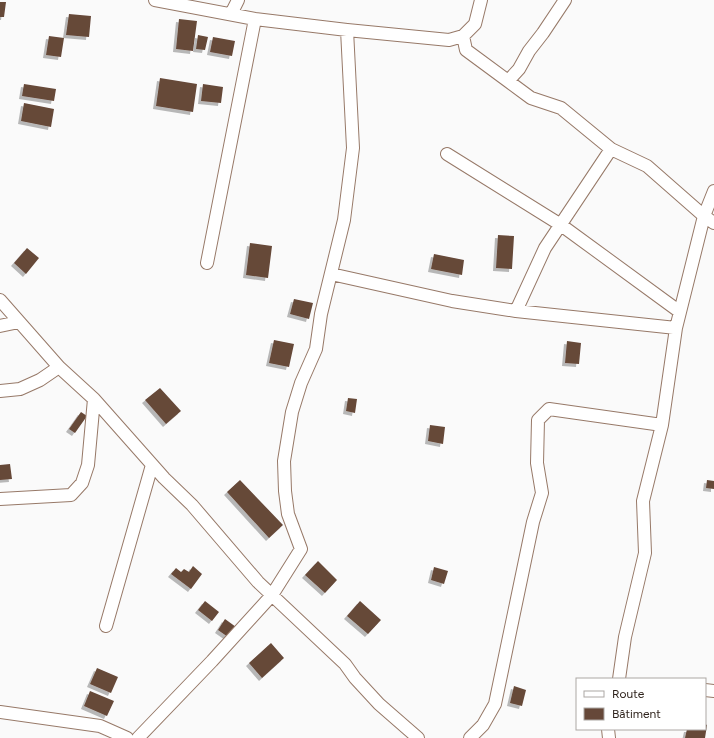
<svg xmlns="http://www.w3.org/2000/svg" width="714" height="738" font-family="Figtree,sans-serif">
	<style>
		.building { fill: #664839; filter: url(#shadow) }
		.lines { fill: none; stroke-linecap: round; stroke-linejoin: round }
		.minor-casing { stroke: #977968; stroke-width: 14 }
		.minor { stroke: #fff; stroke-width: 12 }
	</style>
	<defs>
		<filter id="shadow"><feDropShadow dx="-3" dy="3" stdDeviation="0" flood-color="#0004"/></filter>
	</defs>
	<rect width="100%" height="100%" fill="#fafafa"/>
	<path class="building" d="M 0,2 L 6,2 L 4,17 L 0,17 Z
		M 69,14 L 91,16 L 89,37 L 66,35 Z
		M 179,19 L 197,21 L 193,51 L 176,49 Z
		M 198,35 L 208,37 L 205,50 L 196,49 Z
		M 49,36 L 64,38 L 61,57 L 46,55 Z
		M 213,37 L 235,41 L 232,56 L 210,52 Z
		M 160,78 L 197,84 L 193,112 L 156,106 Z
		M 24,84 L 56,89 L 54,101 L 22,96 Z
		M 203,84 L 223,87 L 221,103 L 201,101 Z
		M 24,103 L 54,109 L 51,127 L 21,121 Z
		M 498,235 L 514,236 L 512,269 L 496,268 Z
		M 250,243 L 272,246 L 268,278 L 246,275 Z
		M 27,248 L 39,258 L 26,274 L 14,263 Z
		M 434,254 L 464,260 L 462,275 L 431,269 Z
		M 294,299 L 313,303 L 309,319 L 290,314 Z
		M 274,340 L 294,344 L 289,367 L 269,363 Z
		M 567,341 L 581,343 L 579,364 L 565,363 Z
		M 160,388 L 181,411 L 166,424 L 145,400 Z
		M 348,398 L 357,399 L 355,413 L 346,411 Z
		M 81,412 L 87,416 L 75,433 L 69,429 Z
		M 430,425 L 445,427 L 443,444 L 428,441 Z
		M 10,464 L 12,479 L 0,480 L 0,465 Z
		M 240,480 L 283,525 L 269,538 L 227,492 Z
		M 707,480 L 714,481 L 714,489 L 706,488 Z
		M 318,561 L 337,580 L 325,593 L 305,575 Z
		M 193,566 L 202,574 L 191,589 L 171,574 L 176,568 L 181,572 L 184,569 L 189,572 Z
		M 434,567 L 448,571 L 444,584 L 431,580 Z
		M 205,601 L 219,612 L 212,621 L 198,610 Z
		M 360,601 L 381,620 L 368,634 L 347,616 Z
		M 225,619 L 236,627 L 228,637 L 218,630 Z
		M 271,643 L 284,658 L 262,678 L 249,663 Z
		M 97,668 L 118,677 L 111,693 L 90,684 Z
		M 514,686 L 526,690 L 522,706 L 510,703 Z
		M 90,691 L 114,701 L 107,716 L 84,706 Z
		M 705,724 L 707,725 L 705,738 L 685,738 L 687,729 L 705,729 Z"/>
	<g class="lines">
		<defs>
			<path id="minor" d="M 155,0 L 255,19 L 347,30 L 449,40 L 463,36 L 475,24 L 481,0
				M 231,14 L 238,0
				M 463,36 L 466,50 L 508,81 L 519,69 L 529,51 L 543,33 L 565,0
				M 508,81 L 531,98 L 561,108 L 611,149 L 647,166 L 704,216 L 714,223
				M 447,154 L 561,225 L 680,312
				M 207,263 L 255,19
				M 331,274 L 452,301 L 516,311 L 676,328
				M 0,300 L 59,367 L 94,399 L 164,478 L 192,505 L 258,582 L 345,664 L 355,678 L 379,704 L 418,738
				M 516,311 L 545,248 L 611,149
				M 0,326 L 19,322
				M 0,391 L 20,389 L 40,380 L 59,367
				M 0,499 L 71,495 L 82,483 L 88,465 L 94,399
				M 106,626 L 152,465
				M 619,679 L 625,637 L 645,553 L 643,501 L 662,425 L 676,328 L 704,216 L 714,191
				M 705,690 L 714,691
				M 0,712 L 100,726 L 127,738
				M 608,729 L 609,738
				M 138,738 L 212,661 L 272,595 L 301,549 L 288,514 L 285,491 L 284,461 L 292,412 L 301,383 L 316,349 L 321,314 L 344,220 L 353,148 L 347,30
				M 470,738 L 483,725 L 495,704 L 533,522 L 542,493 L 537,463 L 538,420 L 549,409 L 662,425"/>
		</defs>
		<use href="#minor" class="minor-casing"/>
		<use href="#minor" class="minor"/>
	</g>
	<rect x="576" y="678" width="130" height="52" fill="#ffffff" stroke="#aca7a4"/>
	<rect x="584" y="691" width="20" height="6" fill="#ffffff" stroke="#aca7a4"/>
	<text x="612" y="698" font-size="12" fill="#2f231c">Route</text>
	<rect x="584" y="708" width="20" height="12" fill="#664839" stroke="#aca7a4"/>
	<text x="612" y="718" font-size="12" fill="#2f231c">Bâtiment</text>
</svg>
